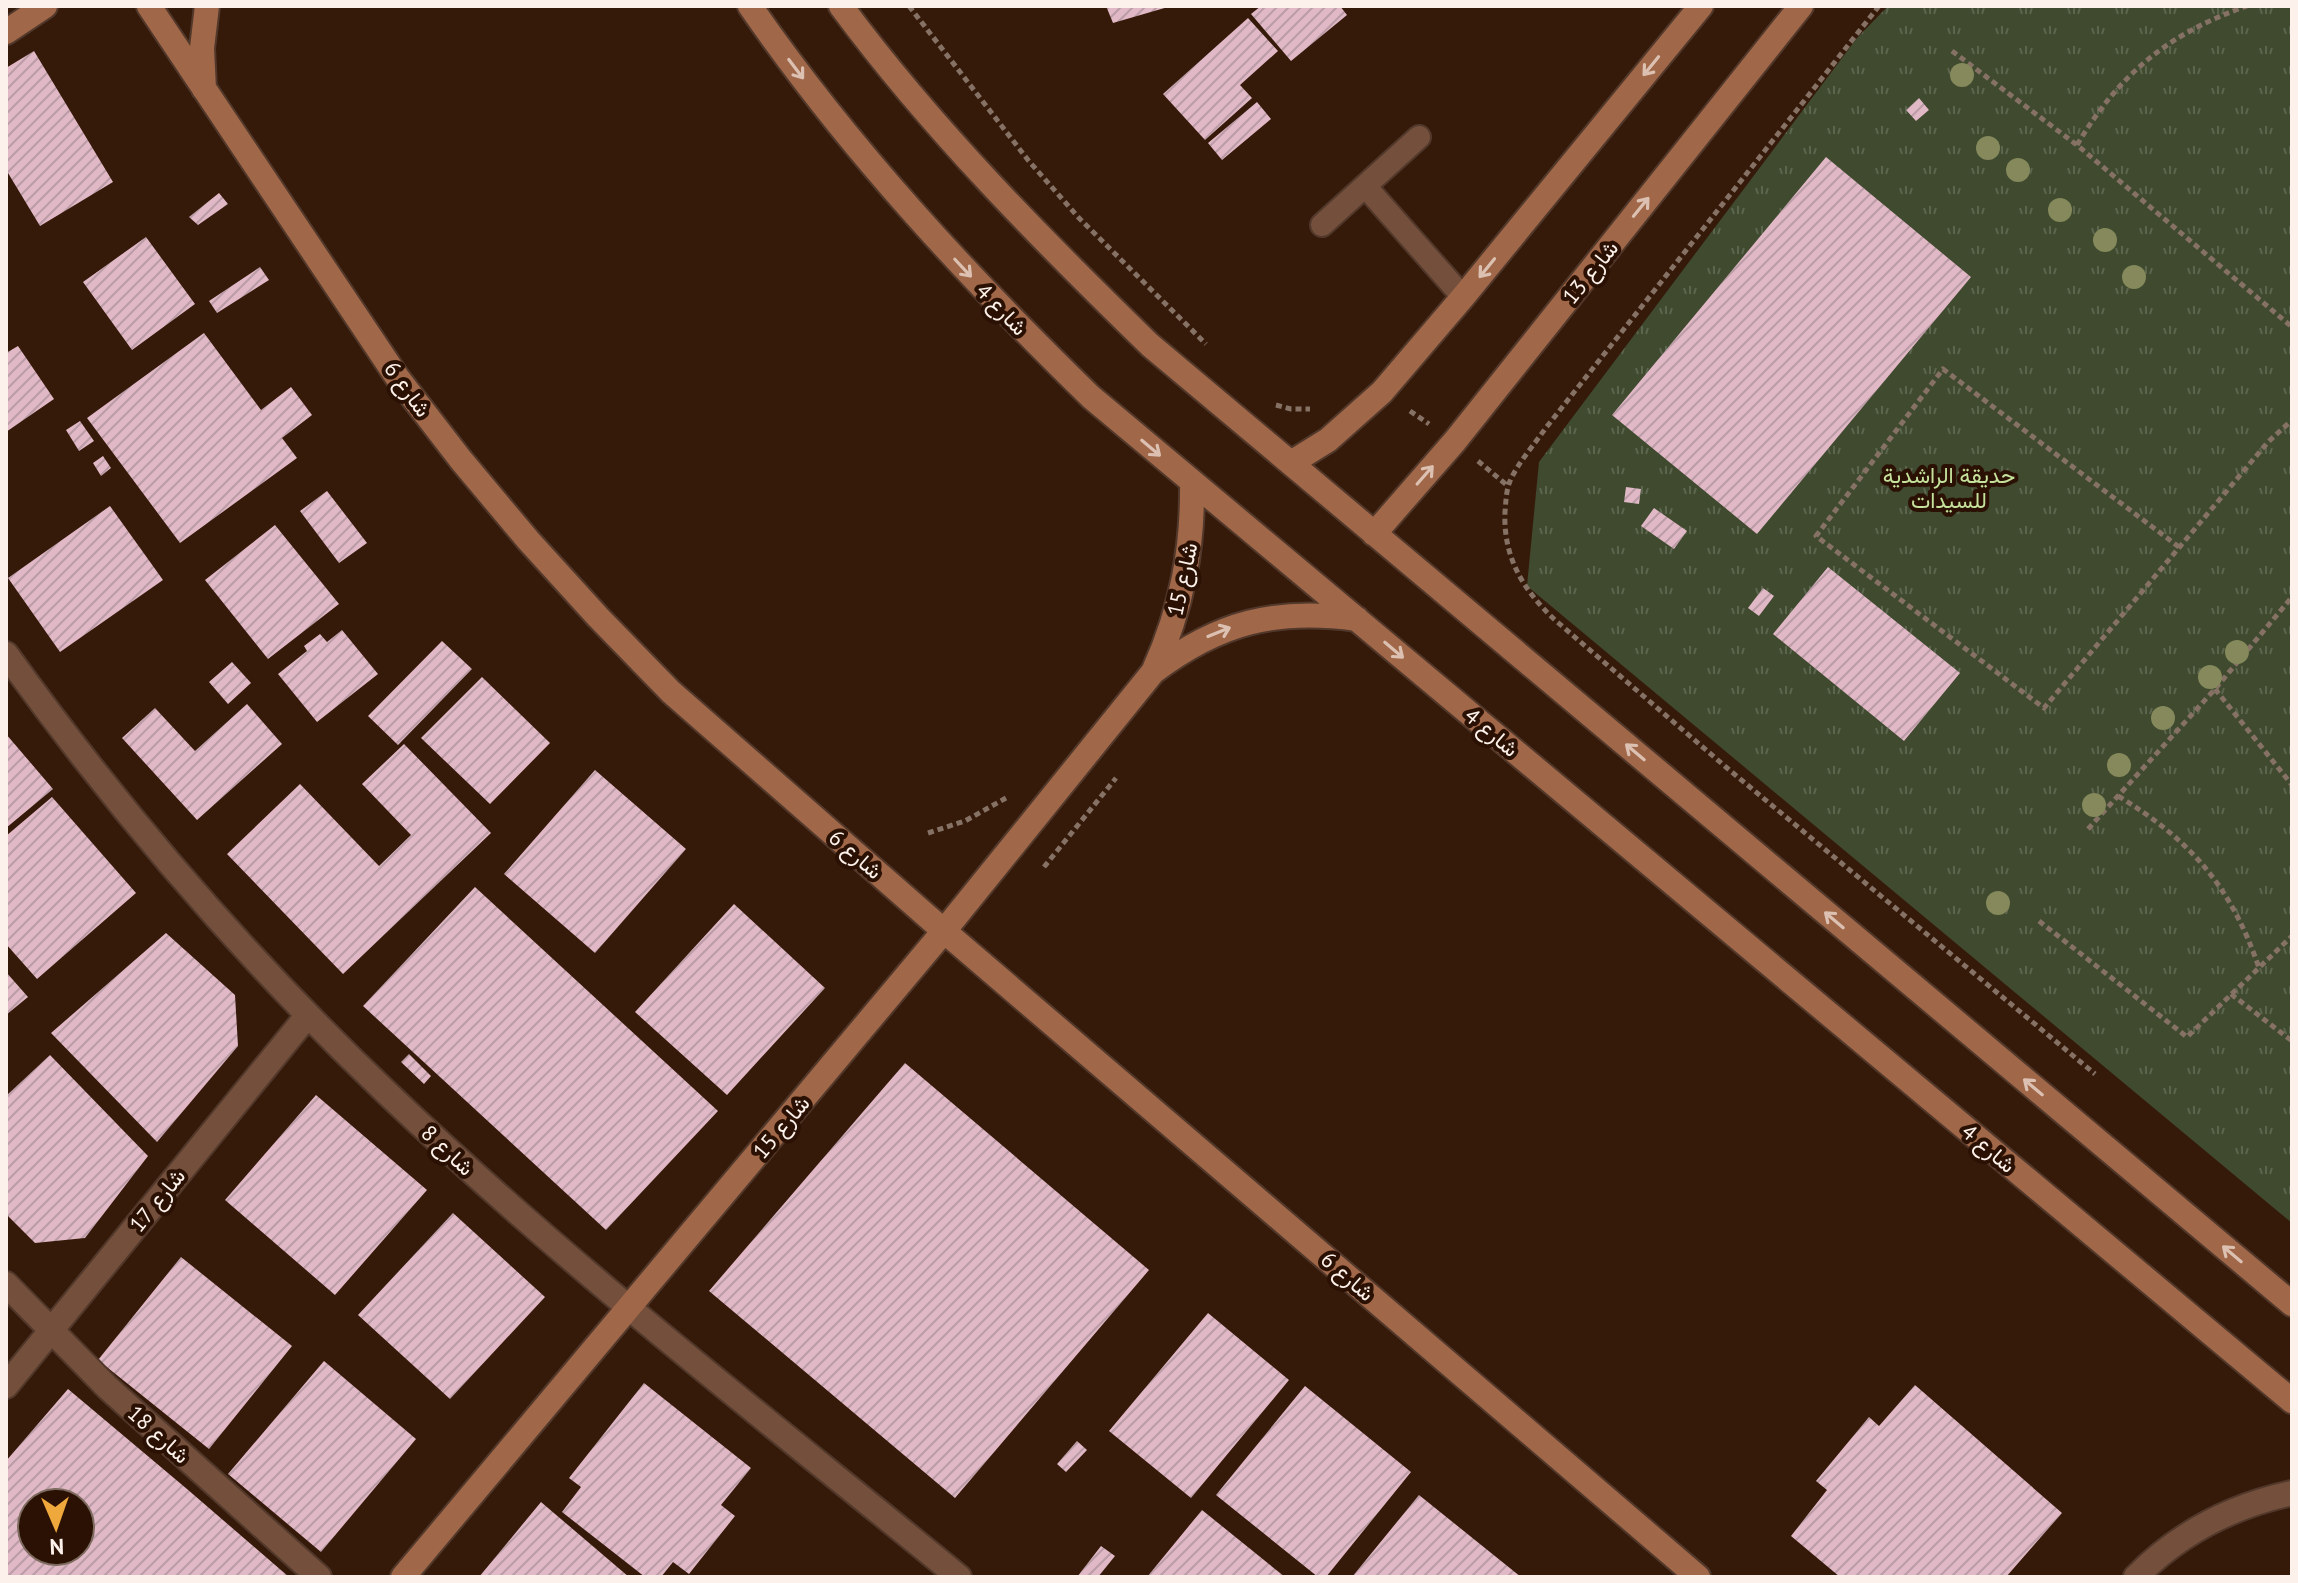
<svg xmlns="http://www.w3.org/2000/svg" width="2298" height="1583" font-family="'PT Sans',Vazirmatn,sans-serif">
	<style>
		.park { fill: url(#park-tufts) }
		.building { fill: url(#building-hatch); fill-rule: evenodd }
		.lines { fill: none; stroke-linecap: round; stroke-linejoin: round }
		.lane-casing { stroke: #51382a; stroke-width: 26 }
		.street-casing { stroke: #51382a; stroke-width: 28 }
		.secondary-casing { stroke: #51382a; stroke-width: 28 }
		.path { stroke: #867165; stroke-width: 5; stroke-dasharray: 6 4; stroke-linecap: butt }
		.lane { stroke: #734f3c; stroke-width: 22 }
		.street { stroke: #734f3c; stroke-width: 24 }
		.secondary { stroke: #a06749; stroke-width: 24 }
		.tree { fill: #85895b }
		.oneway { stroke: #dcc1b2 }
		.labels { text-anchor: middle; stroke-width: 8; stroke-linejoin: round; paint-order: stroke }
		.street-label { font-size: 22px; fill: #fdf1eb; stroke: #2a1103 }
		.park-label { font-size: 22px; fill: #c6e39d; stroke: #2a1103 }
	</style>
	<defs>
		<pattern id="park-tufts" width="24" height="20" patternUnits="userSpaceOnUse" patternTransform="scale(2)"><rect width="24" height="20" fill="#3f4a2f"/><path d="M3 7l-1-3M5 7V3M7 7l1-3M15 17l-1-3M17 17v-4M19 17l1-3" fill="none" stroke="#5c654d"/></pattern>
		<pattern id="building-hatch" width="6" height="6" patternUnits="userSpaceOnUse" patternTransform="scale(2)"><rect width="6" height="6" fill="#e0b8c6"/><path d="M-1 1l2-2M0 6l6-6M5 7l2-2" fill="none" stroke="#bb9ca6"/></pattern>
	</defs>
	<rect width="100%" height="100%" fill="#351a0a"/>
	<path class="park" d="M 1888,6 L 2292,6 L 2292,1223 L 1527,586 L 1539,462 L 1857,38 Z"/>
	<path class="building" d="M 1106,6 L 1168,6 L 1168,7 L 1113,23 Z
		M 1261,6 L 1340,6 L 1347,15 L 1291,61 L 1251,14 Z
		M 1248,18 L 1278,51 L 1240,85 L 1252,98 L 1205,140 L 1163,94 Z
		M 34,51 L 113,182 L 40,226 L 8,173 L 6,175 L 6,68 Z
		M 1919,98 L 1929,110 L 1916,121 L 1906,110 Z
		M 1257,102 L 1271,119 L 1222,160 L 1208,143 Z
		M 1826,157 L 1971,277 L 1757,534 L 1612,415 Z
		M 219,193 L 228,204 L 198,225 L 189,217 Z
		M 146,237 L 195,304 L 132,350 L 83,282 Z
		M 260,267 L 269,280 L 217,313 L 209,301 Z
		M 204,333 L 261,410 L 291,387 L 312,415 L 282,438 L 297,458 L 180,543 L 87,418 Z
		M 18,346 L 54,399 L 6,432 L 6,353 Z
		M 80,421 L 94,441 L 79,451 L 66,430 Z
		M 103,456 L 111,468 L 101,476 L 93,463 Z
		M 1626,487 L 1641,489 L 1639,504 L 1624,502 Z
		M 327,491 L 367,543 L 339,563 L 300,511 Z
		M 110,506 L 163,580 L 60,652 L 8,578 Z
		M 1654,508 L 1687,531 L 1674,549 L 1641,526 Z
		M 275,525 L 339,604 L 268,659 L 205,580 Z
		M 1828,567 L 1960,673 L 1904,741 L 1773,634 Z
		M 1763,588 L 1774,596 L 1759,616 L 1748,608 Z
		M 342,630 L 378,674 L 317,722 L 278,674 L 307,651 L 304,646 L 320,634 L 327,642 Z
		M 442,641 L 472,669 L 398,745 L 368,716 Z
		M 232,662 L 251,683 L 228,704 L 209,682 Z
		M 482,677 L 550,743 L 490,804 L 421,738 Z
		M 247,704 L 282,744 L 197,820 L 122,738 L 155,708 L 195,751 Z
		M 6,734 L 53,789 L 6,828 Z
		M 404,744 L 491,833 L 343,974 L 227,854 L 300,784 L 379,866 L 411,835 L 362,784 Z
		M 595,770 L 686,849 L 595,953 L 504,874 Z
		M 52,797 L 136,893 L 37,979 L 6,944 L 6,836 Z
		M 475,887 L 718,1111 L 606,1230 L 363,1006 Z
		M 734,904 L 825,988 L 727,1095 L 635,1012 Z
		M 166,933 L 235,995 L 238,1046 L 157,1142 L 51,1033 Z
		M 6,972 L 28,997 L 6,1015 Z
		M 409,1054 L 431,1076 L 424,1084 L 401,1062 Z
		M 50,1055 L 148,1156 L 85,1238 L 35,1243 L 6,1214 L 6,1096 Z
		M 905,1063 L 1149,1270 L 955,1498 L 709,1291 Z
		M 316,1095 L 427,1190 L 335,1295 L 225,1200 Z
		M 453,1213 L 545,1297 L 450,1399 L 358,1315 Z
		M 181,1257 L 292,1346 L 209,1449 L 98,1360 Z
		M 1208,1313 L 1289,1380 L 1191,1498 L 1109,1431 Z
		M 324,1361 L 416,1439 L 321,1552 L 228,1474 Z
		M 644,1383 L 751,1468 L 721,1505 L 735,1516 L 689,1574 L 673,1562 L 661,1577 L 645,1577 L 562,1512 L 581,1487 L 569,1478 Z
		M 1915,1385 L 2062,1513 L 2006,1577 L 1840,1577 L 1791,1536 L 1827,1490 L 1816,1481 L 1869,1417 L 1879,1426 Z
		M 1305,1386 L 1411,1472 L 1326,1577 L 1318,1577 L 1216,1495 Z
		M 68,1389 L 187,1489 L 289,1577 L 6,1577 L 6,1461 ZM 32,1503 L 80,1503 L 80,1551 L 32,1551 Z
		M 1077,1441 L 1087,1450 L 1066,1472 L 1057,1464 Z
		M 1419,1495 L 1521,1577 L 1352,1577 Z
		M 541,1502 L 629,1577 L 479,1577 Z
		M 1202,1510 L 1285,1577 L 1147,1577 Z
		M 1101,1546 L 1115,1556 L 1098,1577 L 1077,1577 Z"/>
	<g class="lines">
		<defs>
			<path id="lane" d="M 1365,186 L 1463,297
				M 1322,225 L 1419,137"/>
			<path id="street" d="M 6,654 C 119,811 247,960 387,1093 C 568,1266 766,1419 959,1577
				M 6,1284 L 107,1387 L 319,1577
				M 6,1386 L 308,1015
				M 2136,1577 C 2179,1533 2232,1506 2292,1493"/>
			<path id="secondary" d="M 149,6 L 397,377 L 461,460 L 528,540 L 598,617 L 671,692 L 944,931 L 1698,1577
				M 750,6 C 849,149 967,276 1091,397 L 2292,1401
				M 841,6 C 932,129 1041,239 1150,345 L 2292,1304
				M 6,32 L 45,6
				M 204,89 L 202,48 L 207,6
				M 1291,463 L 1328,440 L 1382,392 L 1463,297 L 1701,6
				M 1374,534 L 1455,441 L 1801,6
				M 1154,670 C 1182,608 1193,549 1192,482
				M 403,1577 L 944,931 L 1153,672 C 1219,622 1275,608 1357,619"/>
		</defs>
		<use href="#lane" class="lane-casing"/>
		<use href="#street" class="street-casing"/>
		<use href="#secondary" class="secondary-casing"/>
		<path class="path" d="M 909,6 L 1028,160 L 1079,218 L 1206,344
			M 1879,6 L 1545,429 C 1533,446 1518,463 1510,481 C 1506,491 1506,501 1505,512 C 1503,557 1523,590 1555,620 L 1727,768 L 2095,1074
			M 1952,51 L 2077,145 L 2292,327
			M 2077,145 C 2119,74 2169,33 2247,6
			M 1276,405 L 1291,409 L 1310,409
			M 1410,411 L 1429,424
			M 1478,461 L 1508,486
			M 2179,547 L 1943,369 L 1816,536 L 2044,708 L 2268,442 L 2292,420
			M 2215,689 L 2292,785
			M 2118,796 C 2191,840 2232,888 2259,968
			M 2088,829 L 2215,689 L 2292,597
			M 928,833 L 965,821 L 1006,798
			M 1044,867 L 1116,778
			M 2039,921 L 2187,1037 L 2292,936
			M 2231,994 L 2292,1041"/>
		<use href="#lane" class="lane"/>
		<use href="#street" class="street"/>
		<use href="#secondary" class="secondary"/>
	</g>
	<g class="tree">
		<circle cx="1962" cy="75" r="12"/>
		<circle cx="1988" cy="148" r="12"/>
		<circle cx="2018" cy="170" r="12"/>
		<circle cx="2060" cy="210" r="12"/>
		<circle cx="2105" cy="240" r="12"/>
		<circle cx="2134" cy="277" r="12"/>
		<circle cx="2237" cy="652" r="12"/>
		<circle cx="2210" cy="677" r="12"/>
		<circle cx="2163" cy="718" r="12"/>
		<circle cx="2119" cy="765" r="12"/>
		<circle cx="2094" cy="805" r="12"/>
		<circle cx="1998" cy="903" r="12"/>
	</g>
	<defs><path id="oneway-shaft" d="M-6 0H5M1.5-3L5.5 0L1.5 3" fill="none" stroke-width="1.6" stroke-linecap="round" stroke-linejoin="round" transform="scale(2)"/></defs>
	<g class="oneway">
		<use href="#oneway-shaft" transform="translate(1651 66) rotate(129)"/>
		<use href="#oneway-shaft" transform="translate(796 69) rotate(53)"/>
		<use href="#oneway-shaft" transform="translate(1641 207) rotate(-51)"/>
		<use href="#oneway-shaft" transform="translate(963 268) rotate(47)"/>
		<use href="#oneway-shaft" transform="translate(1487 268) rotate(129)"/>
		<use href="#oneway-shaft" transform="translate(1151 448) rotate(40)"/>
		<use href="#oneway-shaft" transform="translate(1425 475) rotate(-49)"/>
		<use href="#oneway-shaft" transform="translate(1219 632) rotate(-22)"/>
		<use href="#oneway-shaft" transform="translate(1394 650) rotate(40)"/>
		<use href="#oneway-shaft" transform="translate(1635 752) rotate(-140)"/>
		<use href="#oneway-shaft" transform="translate(1834 920) rotate(-140)"/>
		<use href="#oneway-shaft" transform="translate(2033 1087) rotate(-140)"/>
		<use href="#oneway-shaft" transform="translate(2232 1254) rotate(-140)"/>
	</g>
	<g class="labels">
		<g class="street-label">
			<text transform="translate(1590 272) rotate(-51)" y="8">شارع 13</text>
			<text transform="translate(1002 309) rotate(46)" y="8">شارع 4</text>
			<text transform="translate(408 389) rotate(54)" y="8">شارع 6</text>
			<text transform="translate(1182 579) rotate(-78)" y="8">شارع 15</text>
			<text transform="translate(1492 732) rotate(40)" y="8">شارع 4</text>
			<text transform="translate(856 854) rotate(41)" y="8">شارع 6</text>
			<text transform="translate(781 1127) rotate(-50)" y="8">شارع 15</text>
			<text transform="translate(1989 1148) rotate(40)" y="8">شارع 4</text>
			<text transform="translate(448 1150) rotate(43)" y="8">شارع 8</text>
			<text transform="translate(157 1200) rotate(-51)" y="8">شارع 17</text>
			<text transform="translate(1348 1276) rotate(41)" y="8">شارع 6</text>
			<text transform="translate(159 1434) rotate(42)" y="8">شارع 18</text>
		</g>
		<g class="park-label">
			<text x="1949" y="483">حديقة الراشدية<tspan x="1949" dy="25">للسيدات</tspan></text>
		</g>
	</g>
	<rect width="2298" height="1583" fill="none" stroke="#fdf1eb" stroke-width="16"/>
	<g transform="translate(56 1527) rotate(178)"><circle r="38" fill="#2a1103" stroke="#7e6b60" stroke-width="2"/>
	<path d="M0-6L14 30L0 20L-14 30Z" fill="#eea83c"/>
	<text y="-12" font-size="22" font-weight="bold" text-anchor="middle" fill="#fdf1eb">N</text>
	</g>
</svg>
